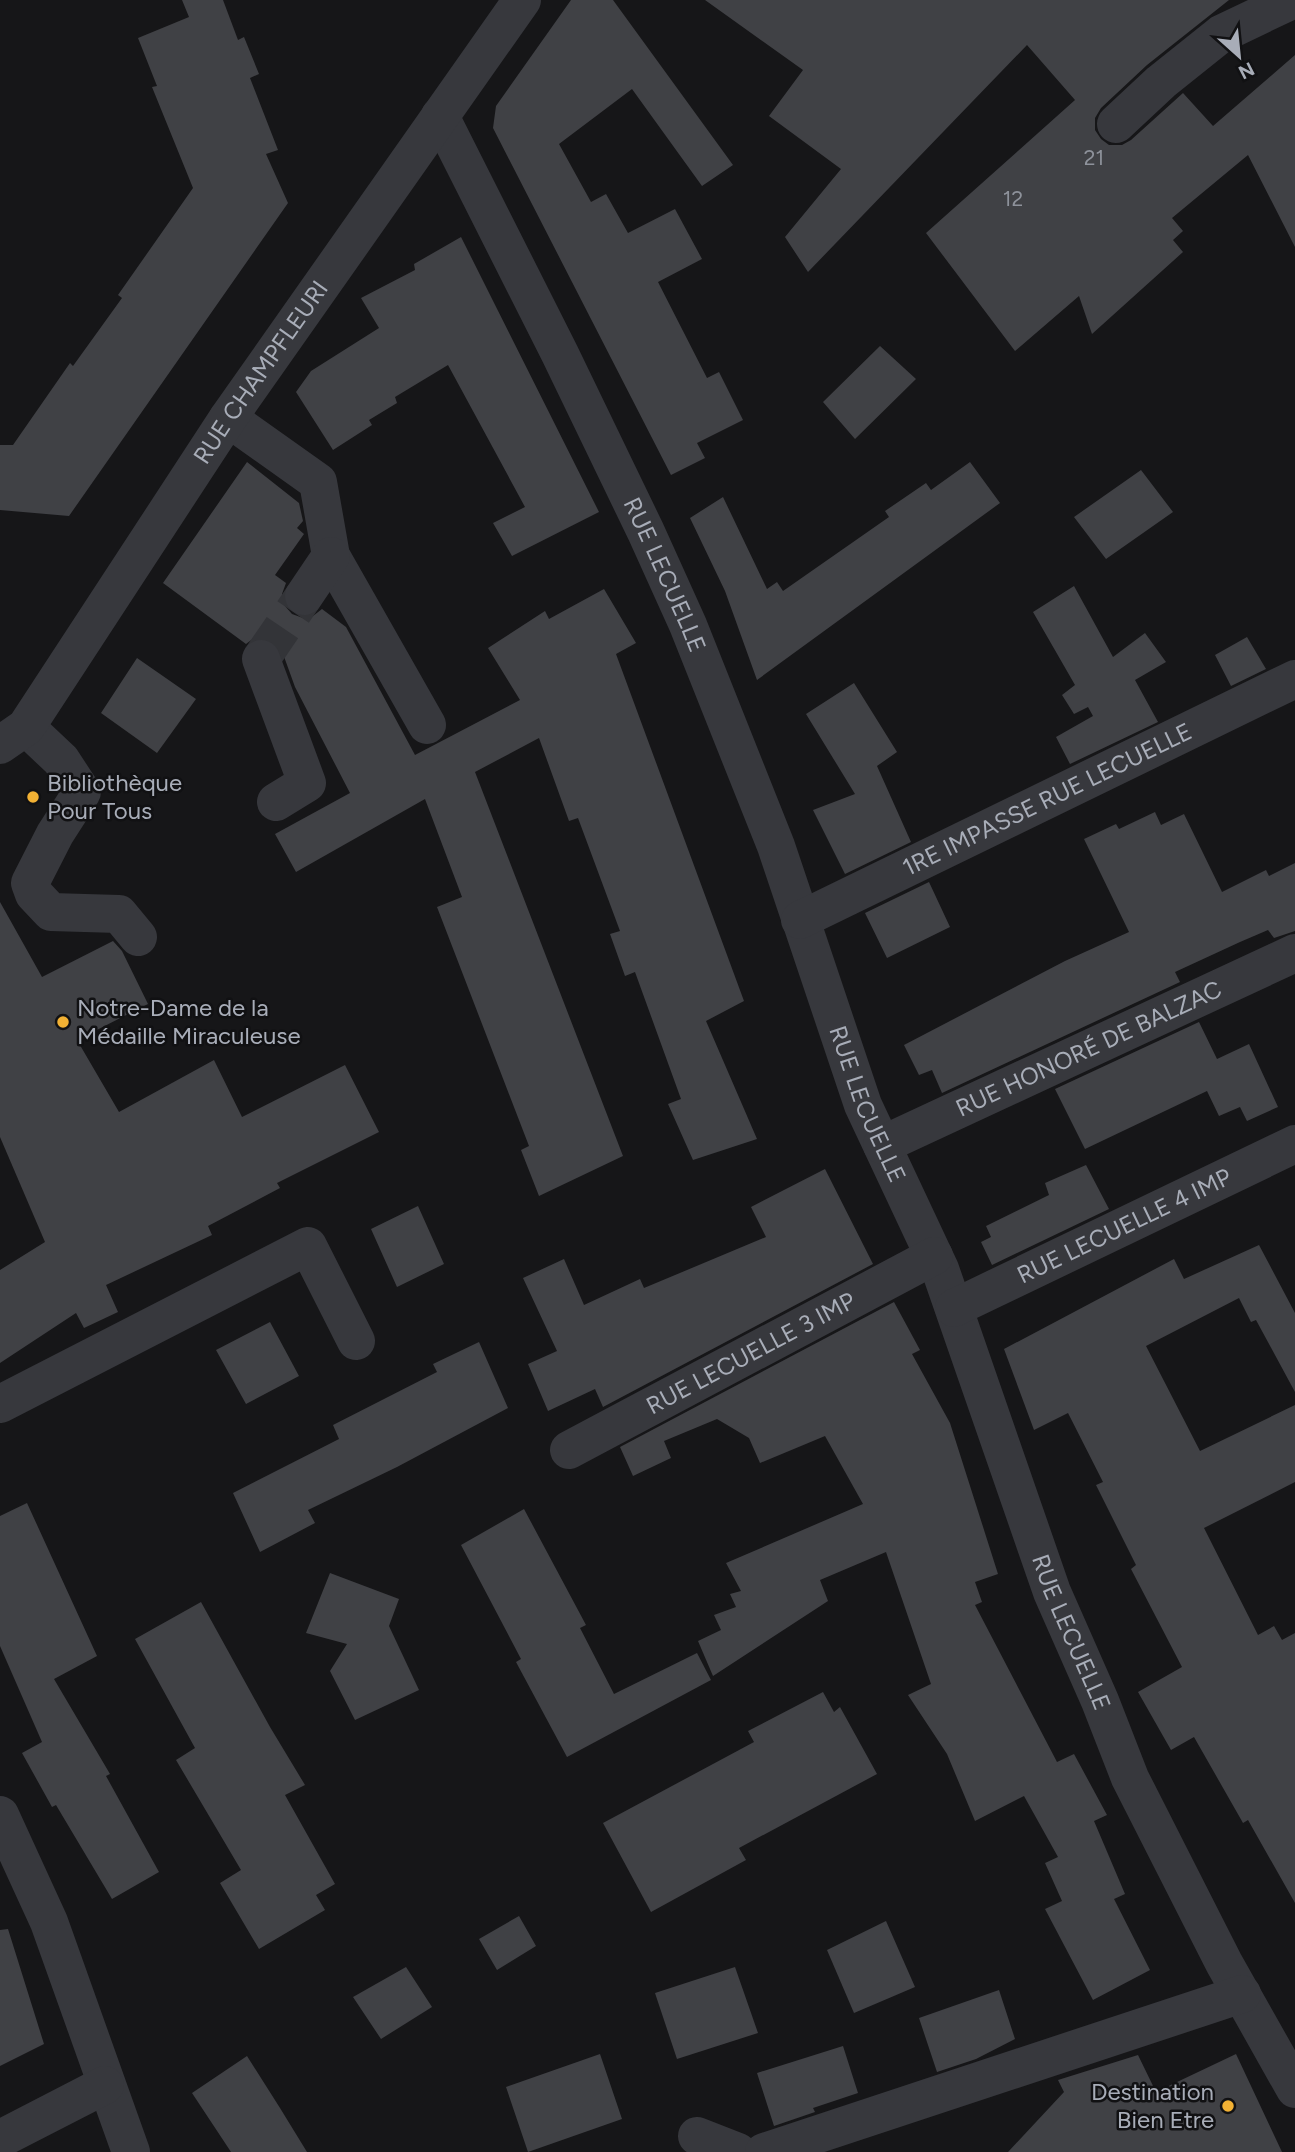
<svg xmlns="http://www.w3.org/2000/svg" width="1295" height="2152" font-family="Figtree,sans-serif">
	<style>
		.building { fill: #404145 }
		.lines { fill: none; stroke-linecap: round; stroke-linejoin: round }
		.minor-tunnel { stroke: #333438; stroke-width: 38; stroke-dasharray: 38 19; stroke-linecap: butt }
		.minor { stroke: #37383d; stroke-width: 38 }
		.poi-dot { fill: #f2b134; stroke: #111113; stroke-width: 2.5 }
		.labels { text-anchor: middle; stroke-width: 5; stroke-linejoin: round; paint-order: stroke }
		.number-label { font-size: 21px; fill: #8e929b }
		.street-label { font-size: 24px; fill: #a8adb8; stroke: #111113 }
		.poi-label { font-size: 24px; fill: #a8adb8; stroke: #111113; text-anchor: start }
	</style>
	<rect width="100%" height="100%" fill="#161618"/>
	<path class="building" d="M 182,0 L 223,0 L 238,40 L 244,37 L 259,74 L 250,78 L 278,150 L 266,154 L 288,203 L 69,516 L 0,510 L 0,445 L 13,445 L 70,363 L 73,366 L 122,298 L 118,295 L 193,188 L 152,87 L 157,86 L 138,38 L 189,17 Z
		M 571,0 L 613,0 L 733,165 L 702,186 L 632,89 L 559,144 L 591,202 L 606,194 L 628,233 L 675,209 L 702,259 L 658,282 L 707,378 L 719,372 L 743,420 L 697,443 L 705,458 L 671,475 L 493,128 L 496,106 Z
		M 705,0 L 1229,0 L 1147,65 L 1101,108 L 1095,118 L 1095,130 L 1101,139 L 1109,145 L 1122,145 L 1131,140 L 1183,93 L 1213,126 L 1295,55 L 1295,247 L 1248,155 L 1172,218 L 1183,231 L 1173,240 L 1183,252 L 1092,334 L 1079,296 L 1015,351 L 926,233 L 1075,100 L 1027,45 L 808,272 L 785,237 L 841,169 L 769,116 L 803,70 Z
		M 461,237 L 599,512 L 512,556 L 493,523 L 525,507 L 448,365 L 395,397 L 397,403 L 369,420 L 372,425 L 333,450 L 296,392 L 311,371 L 379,328 L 361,298 L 415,270 L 414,264 Z
		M 880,346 L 916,379 L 855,439 L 823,402 Z
		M 247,462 L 299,503 L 303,521 L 297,528 L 304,534 L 275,575 L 286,583 L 282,594 L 285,606 L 292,614 L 303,618 L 313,616 L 322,609 L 346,627 L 415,755 L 520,700 L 488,648 L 545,611 L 549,619 L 604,589 L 636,643 L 616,654 L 744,1001 L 706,1021 L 757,1139 L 693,1160 L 668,1104 L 681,1099 L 635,972 L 625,976 L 610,934 L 620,931 L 578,818 L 569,821 L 539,738 L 475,772 L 623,1156 L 539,1196 L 521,1150 L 529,1146 L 437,907 L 462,897 L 425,799 L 296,872 L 275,834 L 350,793 L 295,687 L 282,651 L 275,643 L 264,637 L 254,638 L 246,644 L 163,583 Z
		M 970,462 L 1000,503 L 757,680 L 725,591 L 690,518 L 723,497 L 767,589 L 777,582 L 783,591 L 889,517 L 885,511 L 926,483 L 931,490 Z
		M 1141,470 L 1173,512 L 1106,559 L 1074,517 Z
		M 1074,586 L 1113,657 L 1145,633 L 1166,662 L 1135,680 L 1158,722 L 1070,764 L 1056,737 L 1093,716 L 1088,707 L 1074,714 L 1062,695 L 1075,685 L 1033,612 Z
		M 1247,637 L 1266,669 L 1231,686 L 1215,655 Z
		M 137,658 L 196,699 L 157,753 L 101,713 Z
		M 854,683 L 897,752 L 877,766 L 911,842 L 845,874 L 813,810 L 855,794 L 806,714 Z
		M 1155,812 L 1161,825 L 1184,814 L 1222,892 L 1266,870 L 1269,876 L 1295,863 L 1295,931 L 1274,938 L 1268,930 L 1240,942 L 1175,972 L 1180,982 L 942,1093 L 932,1070 L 919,1075 L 904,1045 L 1065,961 L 1129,932 L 1084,839 L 1116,824 L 1119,829 Z
		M 929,882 L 950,927 L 887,958 L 865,913 Z
		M 0,902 L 42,977 L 113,941 L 122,951 L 148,1004 L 77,1040 L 119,1112 L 214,1060 L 242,1117 L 345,1065 L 379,1132 L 277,1183 L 280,1188 L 208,1226 L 212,1235 L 106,1285 L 118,1312 L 84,1328 L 76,1313 L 0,1363 L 0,1270 L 45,1242 L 0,1137 Z
		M 1199,1022 L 1217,1059 L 1249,1044 L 1278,1107 L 1247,1121 L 1240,1107 L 1219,1116 L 1207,1091 L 1085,1149 L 1055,1089 Z
		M 1086,1165 L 1109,1209 L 992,1265 L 981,1242 L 991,1237 L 986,1226 L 1049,1195 L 1045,1183 Z
		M 825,1169 L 873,1264 L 603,1407 L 595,1389 L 548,1411 L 528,1364 L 557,1351 L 523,1278 L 564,1259 L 584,1305 L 640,1279 L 644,1288 L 766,1237 L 751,1207 Z
		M 418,1206 L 444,1264 L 397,1287 L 371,1229 Z
		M 1259,1245 L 1295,1313 L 1295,1392 L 1256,1320 L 1251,1322 L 1239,1298 L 1146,1346 L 1200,1451 L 1295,1405 L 1295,1482 L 1204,1528 L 1258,1635 L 1274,1626 L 1282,1640 L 1295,1633 L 1295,1903 L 1248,1820 L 1243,1823 L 1194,1737 L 1171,1750 L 1138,1692 L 1182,1667 L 1131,1569 L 1136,1565 L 1096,1485 L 1103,1482 L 1068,1413 L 1034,1430 L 1004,1349 L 1174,1259 L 1184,1279 Z
		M 894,1302 L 920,1350 L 912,1354 L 950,1423 L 998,1574 L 975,1582 L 982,1602 L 975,1605 L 1057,1762 L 1074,1754 L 1107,1815 L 1094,1821 L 1125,1894 L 1114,1899 L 1150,1970 L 1093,2000 L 1045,1909 L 1062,1901 L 1045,1863 L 1058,1857 L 1024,1796 L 975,1821 L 947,1754 L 908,1695 L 931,1684 L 886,1552 L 820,1580 L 828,1601 L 713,1676 L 698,1641 L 721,1630 L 714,1615 L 736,1607 L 730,1594 L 741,1591 L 726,1563 L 863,1504 L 825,1436 L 760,1463 L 749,1438 L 717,1419 L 664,1441 L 671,1458 L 633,1476 L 620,1447 Z
		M 270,1322 L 299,1376 L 246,1404 L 216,1350 Z
		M 479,1342 L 508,1408 L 397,1467 L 308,1510 L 315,1523 L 260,1552 L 233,1493 L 339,1439 L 333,1425 L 437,1372 L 433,1364 Z
		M 27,1503 L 97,1656 L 54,1679 L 110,1774 L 106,1776 L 159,1872 L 112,1899 L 56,1805 L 52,1807 L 22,1753 L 42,1742 L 0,1646 L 0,1516 Z
		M 524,1509 L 586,1625 L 580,1628 L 614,1694 L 697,1653 L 711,1680 L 567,1757 L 516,1662 L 521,1659 L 461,1545 Z
		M 330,1573 L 399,1599 L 389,1626 L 419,1690 L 355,1720 L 330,1671 L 347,1644 L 306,1633 Z
		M 201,1602 L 270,1727 L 305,1785 L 285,1795 L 335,1884 L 316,1895 L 325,1910 L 259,1949 L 220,1883 L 241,1870 L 176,1760 L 195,1748 L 135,1639 Z
		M 823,1692 L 834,1712 L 840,1707 L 877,1774 L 739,1848 L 746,1860 L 651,1912 L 603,1823 L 754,1742 L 748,1731 Z
		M 519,1916 L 536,1946 L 497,1970 L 479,1939 Z
		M 886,1921 L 915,1987 L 854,2013 L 827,1950 Z
		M 8,1929 L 44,2044 L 0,2066 L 0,1930 Z
		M 406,1967 L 432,2007 L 381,2039 L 353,1997 Z
		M 735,1967 L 758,2033 L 677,2059 L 655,1993 Z
		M 999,1990 L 1015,2039 L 976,2059 L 937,2072 L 919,2018 Z
		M 843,2046 L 858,2093 L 813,2108 L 815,2112 L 774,2126 L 757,2073 Z
		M 600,2054 L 622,2119 L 528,2152 L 506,2087 Z
		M 1236,2054 L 1282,2152 L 1008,2152 L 1064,2092 L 1058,2080 L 1138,2055 L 1156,2092 Z
		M 247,2056 L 280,2108 L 307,2152 L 231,2152 L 192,2093 Z"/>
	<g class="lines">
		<path class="minor-tunnel" d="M 261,659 L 304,596"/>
		<g class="minor">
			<path id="s1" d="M 440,116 L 560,354 L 646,532 L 688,625 L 776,846 L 863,1105 L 940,1269 L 1052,1592 L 1100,1701 L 1130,1778 L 1224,1963 L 1295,2089"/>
			<path d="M 1116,124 L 1161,82 L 1221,34 L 1292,0"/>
			<path d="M 228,418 L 318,482 L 331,556 L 427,725"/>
			<path d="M 304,596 L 331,556"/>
			<path d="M 261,659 L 307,783 L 276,802"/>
			<path d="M 26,727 L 61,760 L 82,792 L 55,834 L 30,883 L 34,894 L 51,912 L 119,914 L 138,937"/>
			<path id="s2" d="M 0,745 L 26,727 L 228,418 L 522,0"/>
			<path id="s3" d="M 800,920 L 1295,679"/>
			<path id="s4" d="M 882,1145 L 1295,953"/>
			<path id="s5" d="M 954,1308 L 1295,1144"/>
			<path d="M 0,1404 L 308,1246 L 356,1341"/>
			<path id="s6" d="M 569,1450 L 934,1256"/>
			<path d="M 0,1815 L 49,1922 L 131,2152"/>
			<path d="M 697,2136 L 738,2152"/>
			<path d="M 0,2139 L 105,2085"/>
			<path d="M 764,2152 L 1242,1994"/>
		</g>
	</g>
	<g class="poi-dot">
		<circle cx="33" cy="797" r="7"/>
		<circle cx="63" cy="1022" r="7"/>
		<circle cx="1228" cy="2106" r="7"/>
	</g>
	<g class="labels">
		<g class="number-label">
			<text x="1094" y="165">21</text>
			<text x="1013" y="206">12</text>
		</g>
		<g class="street-label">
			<text dy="8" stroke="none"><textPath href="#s2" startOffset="457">RUE CHAMPFLEURI</textPath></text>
			<text dy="8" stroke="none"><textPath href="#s1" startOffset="511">RUE LECUELLE</textPath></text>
			<text dy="8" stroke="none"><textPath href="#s3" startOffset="275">1RE IMPASSE RUE LECUELLE</textPath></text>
			<text dy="8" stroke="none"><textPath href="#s4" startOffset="228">RUE HONORÉ DE BALZAC</textPath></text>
			<text dy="8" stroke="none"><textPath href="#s1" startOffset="1078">RUE LECUELLE</textPath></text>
			<text dy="8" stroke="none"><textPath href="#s5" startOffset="189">RUE LECUELLE 4 IMP</textPath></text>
			<text dy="8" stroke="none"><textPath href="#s6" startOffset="206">RUE LECUELLE 3 IMP</textPath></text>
			<text dy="8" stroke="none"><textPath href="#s1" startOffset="1645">RUE LECUELLE</textPath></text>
		</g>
		<g class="poi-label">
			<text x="47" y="791">Bibliothèque<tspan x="47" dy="28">Pour Tous</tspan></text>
			<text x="77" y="1016">Notre-Dame de la<tspan x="77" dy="28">Médaille Miraculeuse</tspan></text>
			<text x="1214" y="2100" text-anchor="end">Destination<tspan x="1214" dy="28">Bien Etre</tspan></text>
		</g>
	</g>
	<g transform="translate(1239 56) rotate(153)" stroke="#111113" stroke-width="5" paint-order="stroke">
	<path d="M0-5L12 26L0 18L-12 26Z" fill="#a8adb8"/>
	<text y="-10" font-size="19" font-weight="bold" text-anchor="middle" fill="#a8adb8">N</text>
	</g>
</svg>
